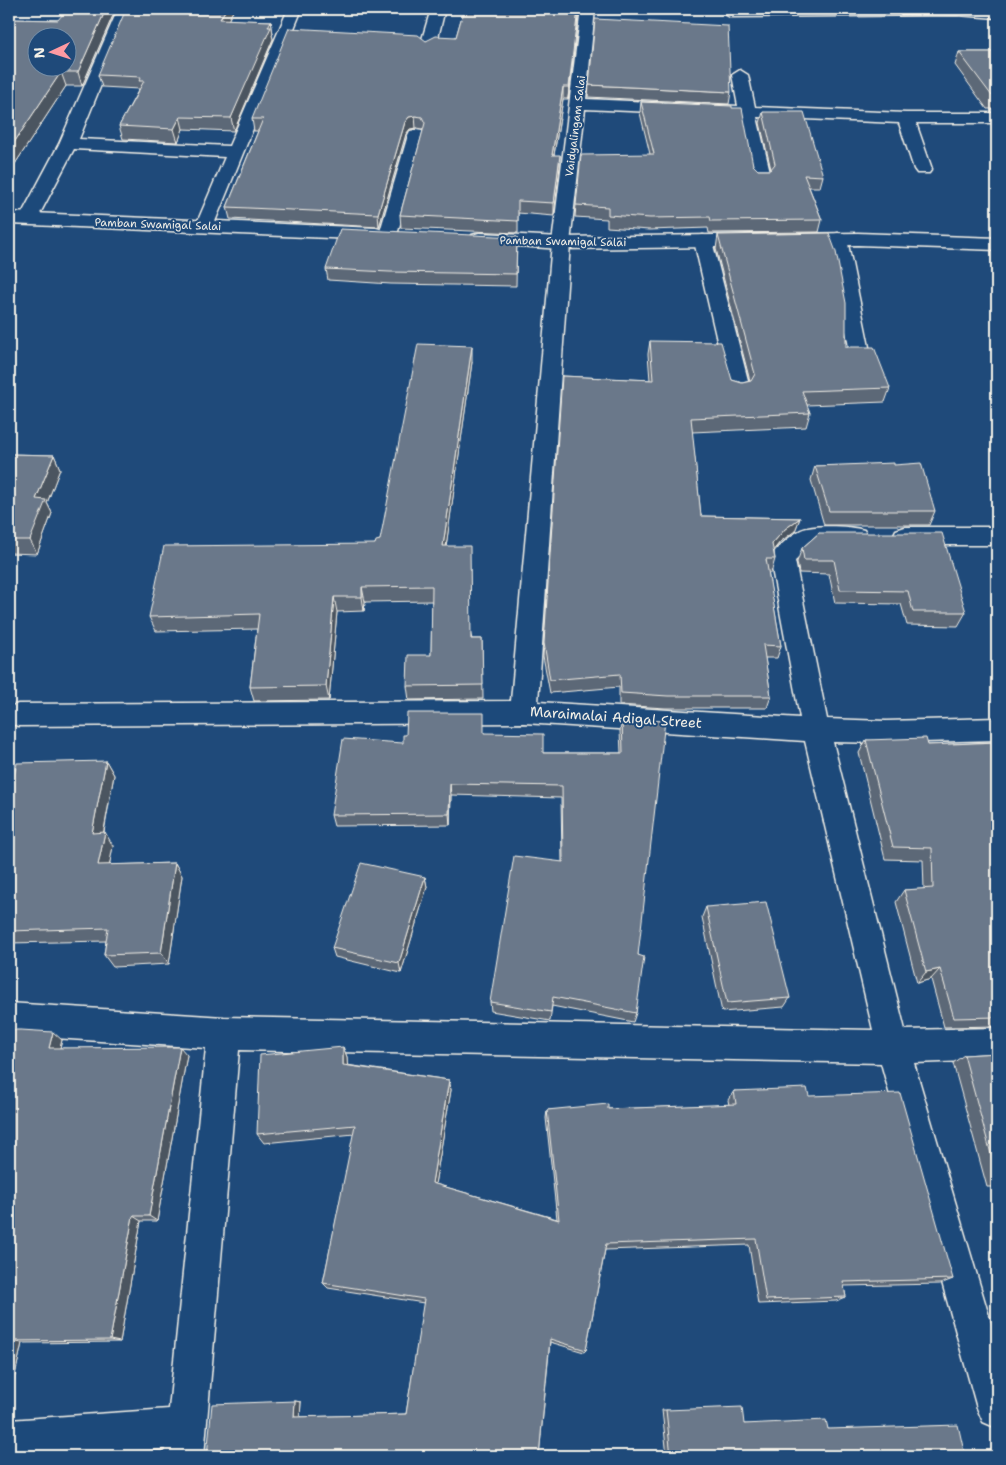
<svg xmlns="http://www.w3.org/2000/svg" width="1006" height="1465" font-family="'Shantell Sans',sans-serif">
	<style>
		.lines { fill: none; stroke-linecap: round; stroke-linejoin: round }
		.minor-casing { stroke: #f4f1e8; stroke-width: 3 }
		.tertiary-casing { stroke: #f4f1e8; stroke-width: 3 }
		.minor { fill: #1f4a7a; fill-rule: evenodd }
		.tertiary { fill: #1f4a7a; fill-rule: evenodd }
		.wall { fill: #5c6777; stroke: #f4f1e8 }
		.shaded-wall { fill: #4b5461; stroke: #f4f1e8 }
		.building { fill: #6b788a; stroke: #f4f1e8; fill-rule: evenodd }
		.labels { text-anchor: middle; stroke-width: 4; stroke-linejoin: round; paint-order: stroke }
		.far-street-label { font-size: 11px; fill: #f4f1e8; stroke: #1f4a7a }
		.street-label { font-size: 14px; fill: #f4f1e8; stroke: #1f4a7a }
	</style>
	<rect width="100%" height="100%" fill="#1f4a7a"/>
	<filter id="ink" filterUnits="userSpaceOnUse"><feTurbulence type="fractalNoise" baseFrequency=".02" numOctaves="2"/><feDisplacementMap in="SourceGraphic" scale="10" xChannelSelector="R" yChannelSelector="G"/><feConvolveMatrix kernelMatrix="1 2 1 2 8 2 1 2 1" color-interpolation-filters="sRGB"/></filter>
	<g filter="url(#ink)">
		<g class="lines">
			<defs>
				<path id="minor" d="M 118,9 L 132,9 L 79,139 L 229,146 L 288,9 L 302,9 L 212,229 L 198,229 L 196,225 L 225,157 L 74,149 L 35,223 L 21,223 L 19,219 L 59,144 Z
					M 431,9 L 445,9 L 436,46 L 428,51 L 420,46 Z
					M 581,9 L 595,9 L 586,99 L 738,106 L 732,75 L 740,70 L 748,75 L 755,107 L 906,113 L 997,113 L 997,123 L 916,123 L 932,169 L 929,173 L 917,173 L 914,169 L 899,123 L 757,117 L 771,176 L 768,180 L 756,180 L 753,176 L 741,116 L 585,109 L 570,243 L 538,702 L 800,718 L 770,558 C 776,548 791,535 801,530 C 814,524 851,526 864,530 L 867,536 L 864,542 L 855,545 L 814,545 L 795,561 L 827,719 L 886,721 L 997,718 L 997,740 L 886,743 L 833,742 L 905,1030 L 997,1028 L 997,1060 L 914,1063 L 997,1343 L 997,1428 L 983,1422 L 977,1408 L 881,1063 L 239,1050 L 204,1456 L 164,1456 L 165,1449 L 63,1456 L 9,1456 L 9,1420 L 169,1409 L 206,1048 L 9,1035 L 9,1003 L 224,1017 L 873,1030 L 805,741 L 524,723 L 18,726 L 9,723 L 9,707 L 18,704 L 511,701 L 552,243 Z
					M 729,9 L 986,9 L 997,10 L 997,18 L 957,15 L 730,17 L 723,13 Z
					M 416,130 L 422,131 L 424,135 L 397,235 L 395,239 L 381,239 L 379,235 L 408,135 L 410,131 Z
					M 838,233 L 845,235 L 847,239 L 869,347 L 866,352 L 859,353 L 852,352 L 849,347 L 829,239 L 831,235 Z
					M 703,235 L 710,237 L 712,241 L 750,388 L 747,393 L 739,395 L 731,393 L 728,388 L 694,241 L 696,237 Z
					M 905,527 L 997,527 L 997,545 L 905,545 L 896,542 L 893,536 L 896,530 Z"/>
				<path id="tertiary" d="M 9,212 L 376,228 L 383,230 L 385,234 L 383,238 L 376,240 L 9,224 Z
					M 479,233 L 561,237 L 858,233 L 997,238 L 997,250 L 858,245 L 561,249 L 472,243 L 470,239 L 472,235 Z"/>
			</defs>
			<use href="#minor" class="minor-casing"/>
			<use href="#tertiary" class="tertiary-casing"/>
			<use href="#minor" class="minor"/>
			<use href="#tertiary" class="tertiary"/>
		</g>
		<path class="wall" d="M 106,9 L 113,9 L 114,13 L 82,86 L 66,86 L 9,173 L 9,19 L 58,20 Z
			M 464,9 L 579,9 L 568,99 L 563,99 L 554,155 L 560,167 L 554,216 L 518,213 L 518,233 L 401,228 L 400,215 L 423,131 L 422,129 L 416,128 L 410,129 L 406,134 L 379,227 L 230,219 L 227,207 L 258,131 L 254,131 L 252,119 L 426,41 L 456,37 Z
			M 233,11 L 228,20 L 271,21 L 273,34 L 272,35 L 273,39 L 234,131 L 183,129 L 178,142 L 123,139 L 119,126 L 139,89 L 102,87 L 98,75 Z
			M 959,52 L 997,52 L 997,109 L 987,109 L 955,65 Z
			M 589,85 L 731,92 L 729,104 L 588,97 Z
			M 641,102 L 732,108 L 753,165 L 758,170 L 770,170 L 771,169 L 760,123 L 763,112 L 823,176 L 820,187 L 809,187 L 822,220 L 819,232 L 709,233 L 708,228 L 649,230 L 607,227 L 607,219 L 575,217 L 576,205 L 650,154 L 640,113 Z
			M 718,235 L 846,347 L 890,388 L 885,402 L 807,405 L 810,413 L 806,427 L 692,432 L 701,516 L 800,518 L 795,531 L 780,542 L 774,551 L 775,559 L 771,573 L 768,573 L 781,646 L 777,658 L 765,658 L 771,696 L 767,708 L 665,708 L 619,705 L 619,687 L 550,693 L 543,656 L 562,376 L 650,380 L 648,354 L 650,341 L 732,380 L 742,383 L 750,381 L 716,249 Z
			M 517,237 L 516,286 L 391,284 L 328,280 L 326,269 Z
			M 472,362 L 446,546 L 472,639 L 482,639 L 483,699 L 409,700 L 407,686 L 431,655 L 432,601 L 365,602 L 364,611 L 337,612 L 329,700 L 254,701 L 250,687 L 257,629 L 156,631 L 149,617 L 375,544 L 380,540 Z
			M 9,454 L 54,455 L 60,469 L 47,503 L 52,513 L 37,554 L 9,553 Z
			M 894,465 L 935,511 L 929,525 L 824,525 L 811,480 L 815,466 Z
			M 997,472 L 997,489 L 993,481 Z
			M 819,533 L 966,612 L 958,626 L 907,625 L 901,604 L 835,603 L 829,574 L 799,573 L 797,562 L 802,548 Z
			M 622,719 L 638,955 L 636,1013 L 633,1022 L 552,1006 L 550,1021 L 491,1011 L 490,1002 L 562,862 L 561,798 L 451,795 L 450,825 L 334,826 L 331,815 L 403,743 L 484,733 L 543,753 L 621,753 L 620,731 Z
			M 866,740 L 928,745 L 996,742 L 997,741 L 997,1026 L 944,1027 L 931,979 L 917,983 L 896,902 L 904,890 L 924,889 L 923,860 L 885,859 L 859,753 Z
			M 106,761 L 114,775 L 104,832 L 113,846 L 109,865 L 175,863 L 182,876 L 169,964 L 113,967 L 104,955 L 106,941 L 9,943 L 9,796 Z
			M 425,877 L 427,887 L 401,973 L 335,957 L 332,948 Z
			M 706,907 L 790,998 L 784,1007 L 722,1012 L 702,917 Z
			M 9,1030 L 62,1040 L 60,1048 L 187,1055 L 157,1221 L 141,1221 L 120,1342 L 22,1343 L 13,1384 L 9,1384 Z
			M 343,1047 L 347,1057 L 347,1065 L 449,1080 L 451,1090 L 435,1184 L 557,1219 L 546,1118 L 547,1110 L 608,1109 L 729,1105 L 728,1100 L 734,1091 L 809,1096 L 953,1279 L 940,1284 L 844,1286 L 846,1297 L 836,1301 L 758,1304 L 749,1245 L 605,1250 L 586,1350 L 584,1352 L 550,1342 L 539,1456 L 207,1456 L 295,1401 L 301,1402 L 300,1417 L 406,1414 L 424,1303 L 328,1288 L 323,1283 L 354,1134 L 264,1143 L 257,1134 Z
			M 997,1053 L 997,1187 L 987,1187 L 953,1063 L 964,1055 Z
			M 662,1410 L 666,1410 L 744,1424 L 828,1429 L 965,1456 L 667,1456 Z"/>
		<path class="shaded-wall" d="M 106,9 L 113,9 L 114,13 L 82,86 L 78,72 Z
			M 226,9 L 232,9 L 233,11 L 222,32 L 220,19 Z
			M 578,9 L 579,9 L 568,99 L 569,87 Z
			M 271,21 L 273,34 L 272,35 L 273,39 L 234,131 L 231,118 Z
			M 61,72 L 66,86 L 9,173 L 9,150 Z
			M 563,87 L 563,99 L 552,167 L 552,155 Z
			M 415,116 L 416,128 L 410,129 L 406,134 L 379,227 L 378,214 L 405,122 L 409,117 Z
			M 180,117 L 183,129 L 178,142 L 174,129 Z
			M 560,155 L 560,167 L 554,216 L 554,203 Z
			M 472,346 L 472,362 L 444,561 L 443,546 Z
			M 54,455 L 60,469 L 47,503 L 52,513 L 37,554 L 30,540 L 36,499 Z
			M 800,518 L 795,531 L 780,542 L 768,557 L 772,544 L 785,529 Z
			M 362,587 L 365,602 L 364,611 L 362,597 Z
			M 334,597 L 337,612 L 329,700 L 326,686 Z
			M 106,761 L 114,775 L 101,846 L 92,833 Z
			M 450,784 L 451,795 L 450,825 L 449,814 Z
			M 105,832 L 113,846 L 107,878 L 98,865 Z
			M 175,863 L 182,876 L 169,964 L 161,953 Z
			M 425,877 L 427,887 L 401,973 L 399,963 Z
			M 940,969 L 931,979 L 917,983 L 926,972 Z
			M 53,1032 L 62,1040 L 58,1056 L 49,1048 Z
			M 180,1047 L 187,1055 L 157,1221 L 149,1216 Z
			M 343,1047 L 347,1057 L 348,1074 L 343,1065 Z
			M 449,1080 L 451,1090 L 434,1190 L 432,1183 Z
			M 133,1216 L 141,1221 L 120,1342 L 110,1340 Z
			M 10,1341 L 22,1343 L 13,1384 L 9,1383 L 9,1348 Z
			M 295,1401 L 301,1402 L 300,1418 L 294,1417 Z"/>
		<path class="building" d="M 67,9 L 106,9 L 78,72 L 61,72 L 9,150 L 9,19 L 58,20 ZM 38,38 L 68,38 L 68,68 L 38,68 Z
			M 126,9 L 226,9 L 220,19 L 271,21 L 268,27 L 271,27 L 231,118 L 180,117 L 174,129 L 119,126 L 144,81 L 139,81 L 141,77 L 98,75 Z
			M 464,9 L 578,9 L 569,87 L 563,87 L 552,155 L 560,155 L 554,203 L 518,201 L 518,221 L 400,215 L 425,123 L 422,117 L 415,116 L 409,117 L 405,122 L 378,214 L 227,207 L 263,119 L 252,119 L 289,28 L 418,35 L 426,41 L 436,36 L 456,37 Z
			M 595,19 L 728,26 L 731,92 L 589,85 Z
			M 959,52 L 997,52 L 997,96 L 992,96 Z
			M 641,102 L 732,106 L 732,108 L 742,108 L 753,165 L 758,170 L 770,170 L 775,164 L 763,112 L 804,112 L 823,176 L 804,175 L 822,220 L 711,221 L 710,217 L 650,218 L 608,215 L 608,207 L 576,205 L 581,155 L 654,154 Z
			M 340,229 L 517,237 L 516,274 L 390,272 L 326,269 Z
			M 829,233 L 836,252 L 846,303 L 846,347 L 874,347 L 890,388 L 802,391 L 810,413 L 691,418 L 701,516 L 800,518 L 785,529 L 772,544 L 775,559 L 766,559 L 781,646 L 763,645 L 771,696 L 668,696 L 621,693 L 620,674 L 550,680 L 544,643 L 562,376 L 653,380 L 650,341 L 721,342 L 732,380 L 742,383 L 751,381 L 755,374 L 718,235 Z
			M 418,344 L 472,346 L 443,546 L 470,546 L 471,639 L 482,639 L 483,685 L 407,686 L 408,655 L 431,655 L 432,586 L 362,587 L 362,597 L 334,597 L 326,686 L 250,687 L 259,614 L 149,617 L 164,546 L 375,544 L 376,541 L 380,540 Z
			M 9,454 L 54,455 L 36,499 L 46,500 L 30,540 L 9,540 Z
			M 894,463 L 894,465 L 921,463 L 935,511 L 829,511 L 815,466 Z
			M 819,533 L 942,533 L 966,612 L 913,612 L 908,591 L 840,590 L 834,560 L 804,560 L 802,548 Z
			M 407,713 L 484,713 L 484,733 L 543,734 L 543,753 L 623,753 L 622,719 L 665,721 L 638,955 L 644,957 L 636,1013 L 553,997 L 551,1012 L 490,1002 L 514,856 L 563,862 L 562,786 L 450,784 L 449,814 L 331,815 L 343,739 L 403,743 L 403,735 L 406,735 Z
			M 926,738 L 928,745 L 997,742 L 997,1017 L 954,1018 L 940,969 L 926,972 L 904,890 L 933,888 L 932,848 L 893,847 L 866,740 Z
			M 106,761 L 92,833 L 105,832 L 98,865 L 175,863 L 161,953 L 104,955 L 108,928 L 9,931 L 9,796 L 17,763 Z
			M 361,863 L 425,877 L 399,963 L 332,948 Z
			M 766,902 L 790,998 L 727,1003 L 706,907 Z
			M 9,1030 L 21,1030 L 53,1032 L 49,1048 L 180,1047 L 149,1216 L 133,1216 L 110,1340 L 10,1341 L 9,1348 Z
			M 343,1047 L 343,1065 L 449,1080 L 432,1183 L 559,1220 L 547,1110 L 608,1104 L 608,1109 L 736,1104 L 734,1091 L 807,1088 L 809,1096 L 900,1093 L 953,1279 L 843,1282 L 846,1297 L 766,1300 L 756,1239 L 606,1244 L 586,1350 L 550,1339 L 539,1456 L 207,1456 L 212,1404 L 295,1401 L 294,1417 L 406,1414 L 424,1299 L 323,1283 L 355,1125 L 257,1134 L 260,1055 Z
			M 997,1053 L 997,1176 L 964,1055 Z
			M 742,1407 L 744,1424 L 826,1420 L 828,1429 L 958,1425 L 965,1456 L 671,1456 L 666,1410 Z"/>
	</g>
	<g class="labels">
		<g class="far-street-label">
			<text transform="translate(575 126) rotate(-83)" y="4">Vaidyalingam Salai</text>
			<text transform="translate(158 224) rotate(2)" y="4">Pamban Swamigal Salai</text>
			<text transform="translate(563 241) rotate(1)" y="4">Pamban Swamigal Salai</text>
		</g>
		<g class="street-label">
			<text transform="translate(616 717) rotate(4)" y="5">Maraimalai Adigal Street</text>
		</g>
	</g>
	<rect width="1006" height="1465" fill="none" stroke="#1f4a7a" stroke-width="30"/>
	<rect x="15" y="15" width="976" height="1435" fill="none" stroke="#f4f1e8" stroke-width="2" filter="url(#ink)"/>
	<g transform="translate(52 52) rotate(266)"><circle r="24" fill="#1f4a7a" stroke="#748da6"/>
	<path d="M0-4L9 19L0 12L-9 19Z" fill="#ff9aa2"/>
	<text y="-8" font-size="14" font-weight="bold" text-anchor="middle" fill="#f4f1e8">N</text>
	</g>
</svg>
